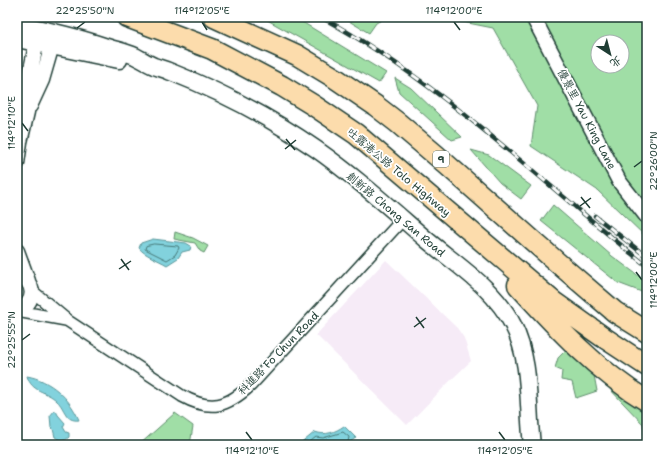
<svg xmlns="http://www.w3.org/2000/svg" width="664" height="462" font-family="'Shantell Sans','LXGW WenKai TC',sans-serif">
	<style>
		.built { fill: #f6ebf7 }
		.green { fill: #a0dea6; stroke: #608e6d; fill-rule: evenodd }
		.water { fill: #82d2dd; stroke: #5a9699 }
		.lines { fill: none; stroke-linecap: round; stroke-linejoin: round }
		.shore { stroke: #477978; stroke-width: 1 }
		.minor-casing { stroke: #1f3d34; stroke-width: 14 }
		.tertiary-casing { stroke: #1f3d34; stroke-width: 17 }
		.secondary-casing { stroke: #1f3d34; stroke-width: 19 }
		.motorway-casing { stroke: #1f3d34; stroke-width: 23 }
		.minor { stroke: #fff; stroke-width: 11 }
		.tertiary { stroke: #fff; stroke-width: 14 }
		.secondary { stroke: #fff; stroke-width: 16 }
		.motorway { stroke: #fcdcac; stroke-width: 20 }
		.rail-casing { stroke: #1f3d34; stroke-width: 4.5 }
		.rail { stroke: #fff; stroke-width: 3; stroke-dasharray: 9; stroke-linecap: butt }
		.ticks { fill: none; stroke: #1f3d34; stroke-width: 1.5 }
		.labels { text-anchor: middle; stroke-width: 3.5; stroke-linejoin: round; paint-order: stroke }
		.shield { fill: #fff; stroke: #627771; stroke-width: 1 }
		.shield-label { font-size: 10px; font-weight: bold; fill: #1f3d34 }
		.street-label { font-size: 11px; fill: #1f3d34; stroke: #fff }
		.neatline { fill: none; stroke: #1f3d34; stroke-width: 1.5 }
		.ticks-label { font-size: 10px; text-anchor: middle; fill: #1f3d34 }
	</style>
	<rect width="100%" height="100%" fill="#fff"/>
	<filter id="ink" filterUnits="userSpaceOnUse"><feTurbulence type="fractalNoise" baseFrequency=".025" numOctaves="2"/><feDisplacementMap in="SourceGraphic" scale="8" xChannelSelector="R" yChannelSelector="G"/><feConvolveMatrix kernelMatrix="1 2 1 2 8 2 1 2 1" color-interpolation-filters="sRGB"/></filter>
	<g filter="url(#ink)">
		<path class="built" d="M 386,260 L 457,328 L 464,338 L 471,361 L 451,380 L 407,425 L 316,335 Z"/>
		<path class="green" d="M 262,17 L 294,17 L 386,73 L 379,83 Z
			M 342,17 L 387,17 L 376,23 L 369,33 Z
			M 438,17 L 647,17 L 647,238 L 597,190 L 531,146 L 537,106 L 493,28 ZM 598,42 L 622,42 L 622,66 L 598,66 Z
			M 395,78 L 411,88 L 462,137 L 452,140 L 399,92 Z
			M 471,150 L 489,155 L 531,186 L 521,199 L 500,183 Z
			M 553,205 L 612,256 L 647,282 L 647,294 L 618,283 L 541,221 Z
			M 175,232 L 193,238 L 208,246 L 204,253 L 200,251 L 195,243 L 174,239 Z
			M 565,351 L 593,370 L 597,391 L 576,398 L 572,382 L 561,380 L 562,371 L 555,368 L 558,358 Z
			M 605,384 L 647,407 L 647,445 L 645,445 L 643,424 Z
			M 175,413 L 193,426 L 190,445 L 139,445 Z"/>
		<path class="water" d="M 153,239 L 186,243 L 191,246 L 190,250 L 182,252 L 178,258 L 167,265 C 159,260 144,255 139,248 L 141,243 Z
			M 27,376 C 50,380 70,398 79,420 C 65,422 65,408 57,401 C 46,390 32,393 27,376 Z
			M 54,411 L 56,411 L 58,415 L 65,423 L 63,427 L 66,432 L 69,433 L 69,437 C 64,442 61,441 55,437 L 53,429 L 51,427 L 50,416 Z
			M 344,426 L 356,438 L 351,441 L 354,445 L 299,445 L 315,432 C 326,436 335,432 344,426 Z"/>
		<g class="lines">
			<path class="shore" d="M 154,244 L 178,246 L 179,248 L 175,255 L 167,260 L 145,249 L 146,246 Z
				M 306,445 L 316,437 L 323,438 L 343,432 L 349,437 L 348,442 L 349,445"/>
			<defs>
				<path id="minor" d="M 31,290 L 68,321 L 182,396 C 211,412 227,407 251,385 L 403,219
					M 17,311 L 66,320"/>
				<path id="tertiary" d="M 533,17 L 619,181 L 647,217
					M 30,106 L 42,80 L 55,35
					M 17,163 L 20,142 L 27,112 L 29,78 L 39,32
					M 17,251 L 28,281
					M 17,275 C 36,281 37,304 17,310"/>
				<path id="secondary" d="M 17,24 C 48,30 78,37 107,47 C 116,50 126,52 135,56 C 141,59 147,63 154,66 C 159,68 165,69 171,72 C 222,92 271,118 316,149 C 356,177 391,209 427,240 C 458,266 495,289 513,325 C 532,363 527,405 532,445
					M 17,39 L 119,60"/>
				<path id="motorway" d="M 127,17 L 212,49 L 282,86 L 313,105 L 356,134 L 555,303 L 603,337 L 647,366
					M 214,17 L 297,55 L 335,78 L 376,106 L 398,123 L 437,156 L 559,264 L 615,312 L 647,332
					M 518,285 C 558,329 596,370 647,401"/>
			</defs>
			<use href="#minor" class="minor-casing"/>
			<use href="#tertiary" class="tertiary-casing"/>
			<use href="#secondary" class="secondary-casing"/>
			<use href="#motorway" class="motorway-casing"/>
			<use href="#minor" class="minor"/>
			<use href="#tertiary" class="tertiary"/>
			<use href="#secondary" class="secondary"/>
			<use href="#motorway" class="motorway"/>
			<defs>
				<path id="rail" d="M 321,17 C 442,83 540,181 647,266
					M 595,216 L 647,257"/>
			</defs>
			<use href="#rail" class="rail-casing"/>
			<use href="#rail" class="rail"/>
		</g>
	</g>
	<path class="ticks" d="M 202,22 L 207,30M 454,22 L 460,30M 77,28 L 85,22M 22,123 L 28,131M 286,139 L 295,150M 285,149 L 296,140M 634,167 L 642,161M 581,197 L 590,208M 580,206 L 591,198M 121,259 L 129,270M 119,269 L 131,261M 636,272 L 642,280M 416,317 L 424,328M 414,327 L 426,318M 22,340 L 30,334M 246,432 L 252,440M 499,432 L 505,440"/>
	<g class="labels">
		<rect class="shield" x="433" y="151" width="16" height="16" rx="3"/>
		<g class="shield-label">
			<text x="441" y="163">9</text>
		</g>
		<g class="street-label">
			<text transform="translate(587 119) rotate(62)" y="4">優景里 Yau King Lane</text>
			<text transform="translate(399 172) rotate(40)" y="4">吐露港公路 Tolo Highway</text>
			<text transform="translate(396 214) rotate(40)" y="4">創新路 Chong San Road</text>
			<text transform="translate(278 353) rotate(-46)" y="4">科進路 Fo Chun Road</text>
		</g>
	</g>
	<rect width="664" height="462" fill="none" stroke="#fff" stroke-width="44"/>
	<g transform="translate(610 54) rotate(144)"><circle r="19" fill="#ffffff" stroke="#a5b1ae"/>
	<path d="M0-3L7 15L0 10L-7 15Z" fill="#1f3d34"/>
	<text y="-6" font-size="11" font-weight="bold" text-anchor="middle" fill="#1f3d34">北</text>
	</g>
	<rect x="22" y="22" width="620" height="418" class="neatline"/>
	<g class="ticks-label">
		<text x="85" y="14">22°25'50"N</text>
		<text x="202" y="14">114°12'05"E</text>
		<text x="454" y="14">114°12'00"E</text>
		<text transform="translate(11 123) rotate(-90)" y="4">114°12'10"E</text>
		<text transform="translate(653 161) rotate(-90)" y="4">22°26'00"N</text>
		<text transform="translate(653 280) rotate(-90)" y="4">114°12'00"E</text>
		<text transform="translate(11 340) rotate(-90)" y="4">22°25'55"N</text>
		<text x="252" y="454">114°12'10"E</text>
		<text x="505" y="454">114°12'05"E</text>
	</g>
</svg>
